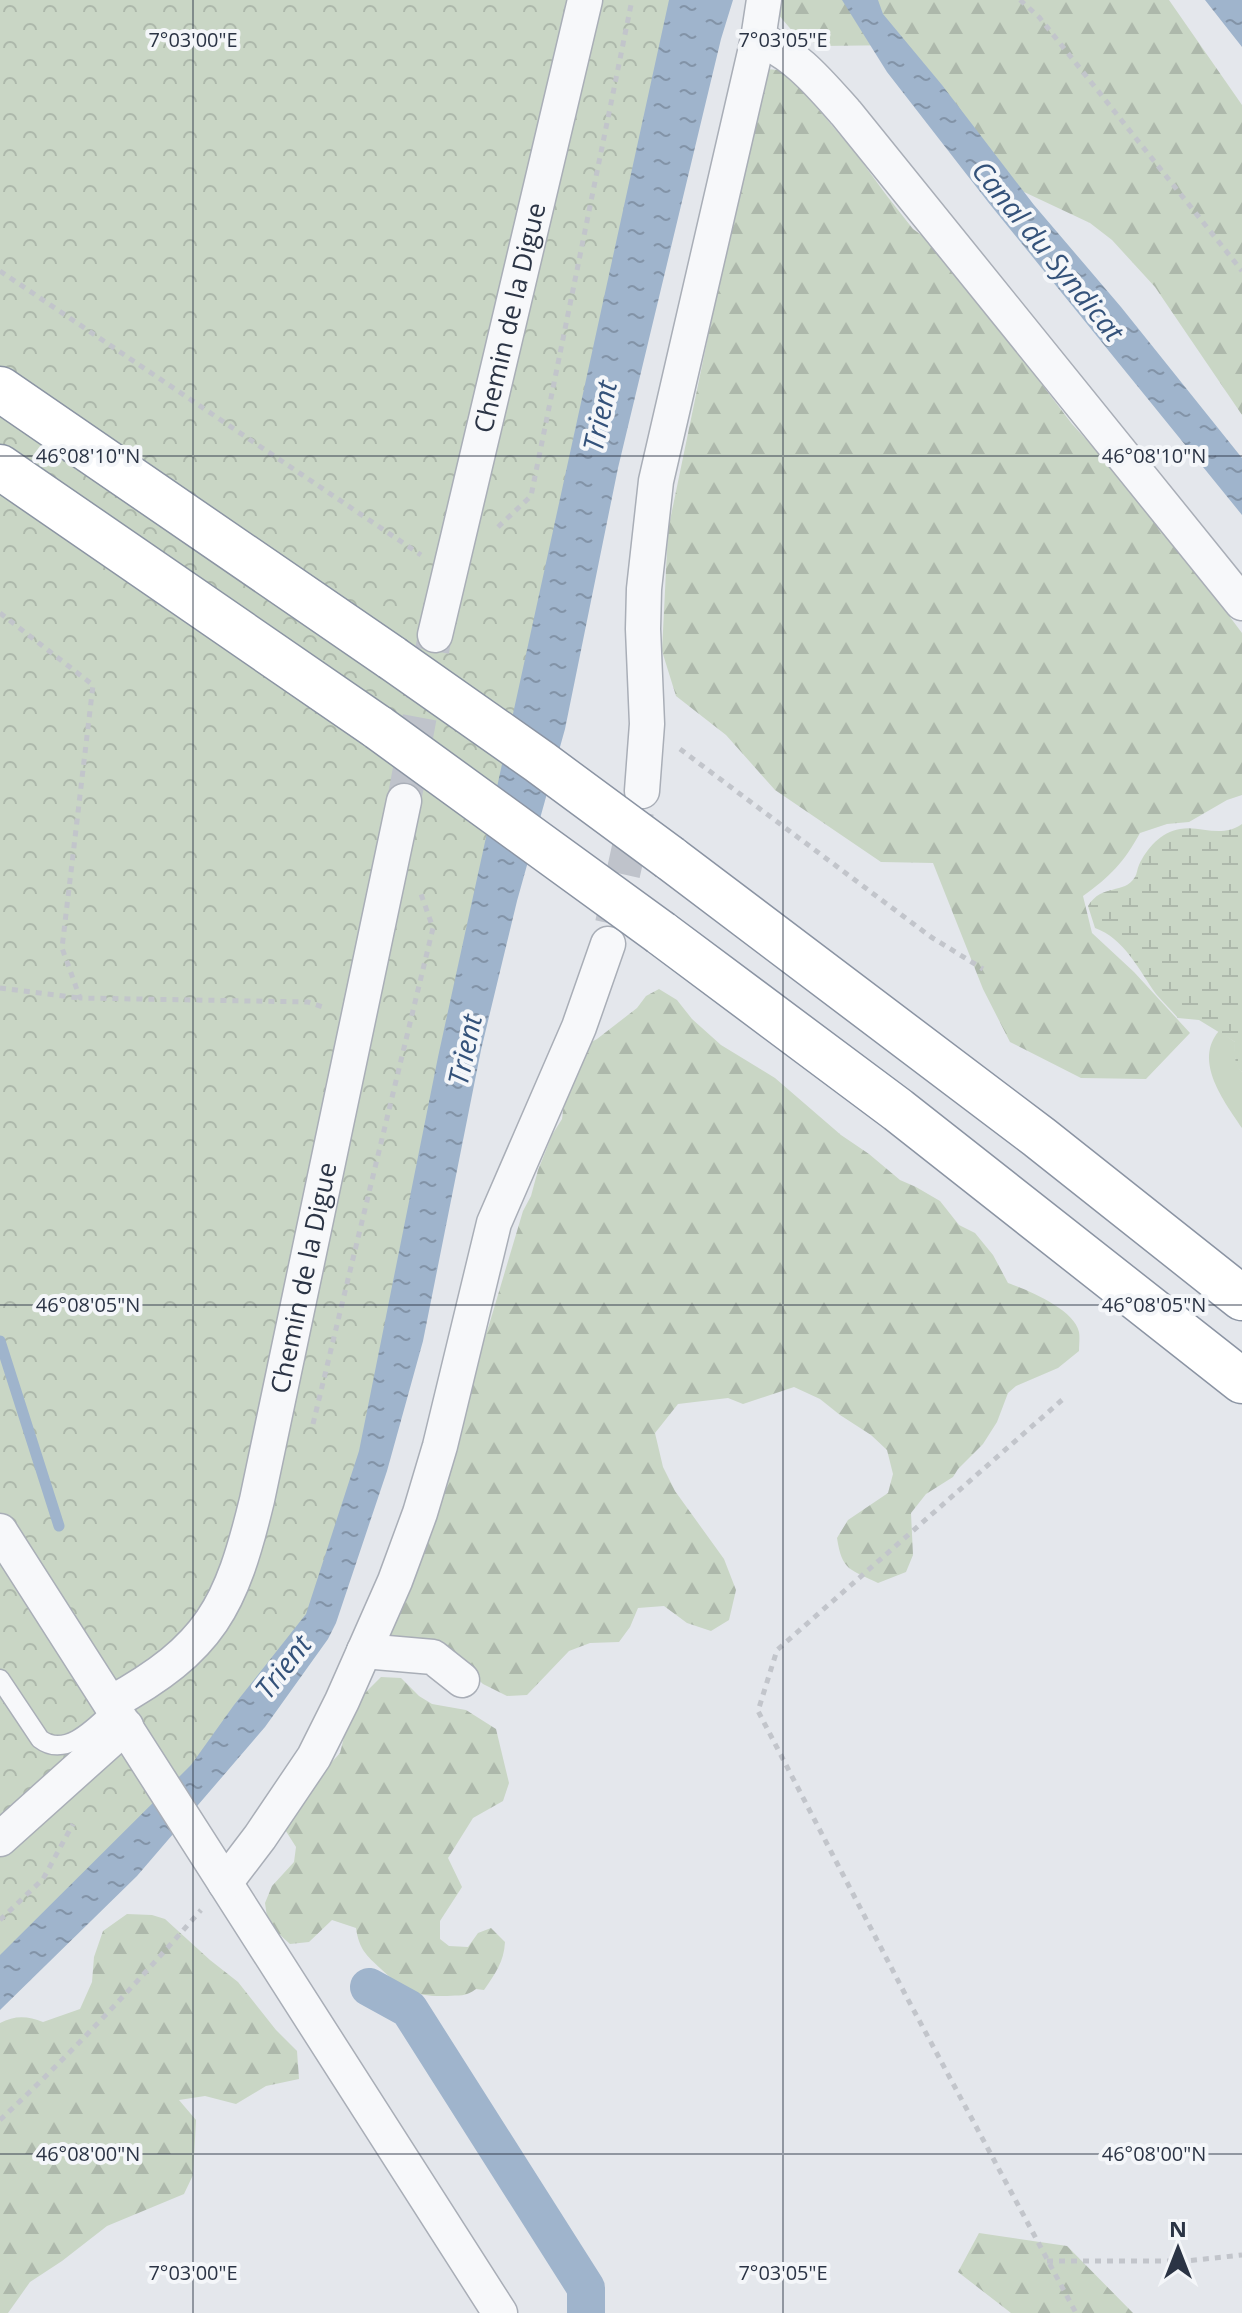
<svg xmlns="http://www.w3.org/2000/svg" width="1242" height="2313" font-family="'Open Sans',sans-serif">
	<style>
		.grass { fill: #c9d6c5 }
		.forest { fill: url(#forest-firs) }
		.wetland { fill: url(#wetland-marsh) }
		.park { fill: url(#park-crowns) }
		.water { fill: url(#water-ripples) }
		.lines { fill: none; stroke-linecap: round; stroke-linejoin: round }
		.stream { stroke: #9fb4cc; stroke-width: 11 }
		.canal { stroke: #9fb4cc; stroke-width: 38 }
		.minor-tunnel { stroke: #bfc3cb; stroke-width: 34; stroke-dasharray: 34 17; stroke-linecap: butt }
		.service-casing { stroke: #a9aeb7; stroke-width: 21 }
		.minor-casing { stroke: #a9aeb7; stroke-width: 37 }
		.motorway-casing { stroke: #8b94a3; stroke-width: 47 }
		.path { stroke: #c2c5cb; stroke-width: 5; stroke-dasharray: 6 6; stroke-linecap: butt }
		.service { stroke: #f7f8fa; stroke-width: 18 }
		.minor { stroke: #f7f8fa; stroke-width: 34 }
		.motorway { stroke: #fff; stroke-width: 44 }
		.motorway-bridge-casing { stroke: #8b94a3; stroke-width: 47; stroke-linecap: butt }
		.motorway-bridge { stroke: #fff; stroke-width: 44 }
		.ticks { fill: none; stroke: #2b3445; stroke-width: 2; stroke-opacity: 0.45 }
		.labels { text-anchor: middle; stroke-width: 8; stroke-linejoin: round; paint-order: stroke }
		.street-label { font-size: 26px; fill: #2b3445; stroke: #f4f6f9 }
		.water-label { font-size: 28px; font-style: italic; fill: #34527a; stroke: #f4f6f9 }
		.ticks-label { font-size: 20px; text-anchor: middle; fill: #2b3445; stroke: #f4f6f9; stroke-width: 8; stroke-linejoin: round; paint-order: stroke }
	</style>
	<defs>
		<pattern id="forest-firs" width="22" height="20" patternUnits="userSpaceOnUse" patternTransform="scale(2)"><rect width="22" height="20" fill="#c9d6c5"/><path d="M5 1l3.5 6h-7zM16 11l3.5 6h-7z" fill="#adb8ab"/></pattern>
		<pattern id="wetland-marsh" width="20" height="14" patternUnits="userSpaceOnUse" patternTransform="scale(2)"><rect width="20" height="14" fill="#c9d6c5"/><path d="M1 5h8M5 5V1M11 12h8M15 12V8" fill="none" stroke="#adb8ab"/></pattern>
		<pattern id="park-crowns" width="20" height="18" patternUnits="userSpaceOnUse" patternTransform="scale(2)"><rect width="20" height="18" fill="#c9d6c5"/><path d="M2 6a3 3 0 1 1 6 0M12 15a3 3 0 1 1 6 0" fill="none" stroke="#adb8ab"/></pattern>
		<pattern id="water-ripples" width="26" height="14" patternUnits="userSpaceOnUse" patternTransform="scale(2)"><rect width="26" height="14" fill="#9fb4cc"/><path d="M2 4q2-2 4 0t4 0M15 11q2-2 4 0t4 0" fill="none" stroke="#8293a7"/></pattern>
	</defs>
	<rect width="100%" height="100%" fill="#e4e7ec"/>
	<path class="grass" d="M 1219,1031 L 1235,1042 C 1235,1052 1234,1065 1242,1072 L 1242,1128 C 1224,1101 1193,1061 1219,1031 Z"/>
	<path class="forest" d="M 766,0 L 1169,0 L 1242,105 L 1242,415 L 1155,287 L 1112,240 L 1090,223 L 1022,191 L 927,71 L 913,51 L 904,45 L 821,46 L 794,33 Z
		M 768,69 L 786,71 L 857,155 L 887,196 L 913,229 L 954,259 L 984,308 L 1072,424 L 1142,500 L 1242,633 L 1242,795 L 1227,800 L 1189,822 L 1167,824 L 1140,833 C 1124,862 1110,877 1083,896 L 1092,933 L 1134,972 L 1190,1033 L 1146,1079 L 1081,1078 L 1010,1042 L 983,989 L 933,863 L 881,862 L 775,790 L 726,735 L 676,696 L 662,651 L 668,530 L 758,95 Z
		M 659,989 L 677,1000 L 692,1019 L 721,1045 L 775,1078 L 841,1135 L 869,1154 L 900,1180 L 916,1187 L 940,1201 L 959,1225 L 975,1233 L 993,1255 L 1008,1283 C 1028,1290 1074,1309 1079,1332 C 1080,1338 1079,1345 1079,1351 L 1058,1368 L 1016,1386 L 1008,1393 L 997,1422 L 983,1444 L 958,1469 L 953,1477 L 926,1494 L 911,1513 L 913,1555 L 906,1572 L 878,1583 C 850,1569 842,1571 837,1538 L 848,1520 L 888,1493 L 893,1474 L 887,1450 L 871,1435 L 840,1415 L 820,1399 L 794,1387 L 743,1404 L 728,1398 L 678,1404 L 655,1433 L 663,1467 L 675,1491 L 724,1559 L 736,1590 L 729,1620 L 711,1631 L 687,1623 L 664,1606 L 638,1608 L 630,1627 L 619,1642 L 590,1643 L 569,1651 L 527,1695 L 507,1696 L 483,1684 L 443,1647 L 389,1637 L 461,1403 L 489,1325 L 523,1211 L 531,1196 L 538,1170 L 552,1135 L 562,1119 L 565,1094 L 584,1046 L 597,1039 L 637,1008 L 646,996 Z
		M 381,1677 L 401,1678 L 419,1696 L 432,1704 L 466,1710 L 496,1729 L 509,1783 L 503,1801 L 473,1818 L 448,1858 L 462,1887 L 440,1921 L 440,1939 L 449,1946 L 468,1947 L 478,1933 L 491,1928 L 505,1942 C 504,1962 495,1974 484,1990 L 476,1989 C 466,1997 459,1995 447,1996 C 415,1997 403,1990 381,1969 C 366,1955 359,1949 356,1928 L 332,1920 L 309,1942 L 290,1944 L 268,1924 L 265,1903 L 272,1886 L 294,1862 L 296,1847 L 284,1828 L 298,1776 L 330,1764 L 340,1753 L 349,1717 L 363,1695 Z
		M 127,1914 L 152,1915 L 165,1919 L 210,1960 L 238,1982 L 276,2030 L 297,2051 L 299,2079 L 266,2086 L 236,2104 L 205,2096 L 179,2100 L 196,2120 L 193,2175 L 184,2194 L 107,2226 L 62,2261 L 30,2282 L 8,2313 L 0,2313 L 0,2023 C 15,2015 28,2016 43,2022 L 80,2009 L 92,1982 L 94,1957 L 103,1931 Z
		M 979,2233 L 1067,2246 L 1133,2313 L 1011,2313 L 958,2272 Z"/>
	<path class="wetland" d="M 1242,824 L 1242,1072 C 1233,1065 1235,1051 1235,1042 L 1199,1020 L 1178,1018 C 1171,1010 1163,1002 1156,994 C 1139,970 1124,938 1095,928 L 1088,906 C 1102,883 1124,895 1135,877 C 1137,874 1137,869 1139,865 C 1147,848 1161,832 1180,829 C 1201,825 1220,839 1242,824 Z"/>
	<path class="park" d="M 0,0 L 702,0 L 386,1400 L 309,1622 L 199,1782 L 0,1977 Z"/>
	<path class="water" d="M 669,0 L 733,0 L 721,39 L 618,468 L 565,729 L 517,901 L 481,1050 L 423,1341 L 387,1471 L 336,1623 L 328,1639 L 265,1727 L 137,1876 L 0,2010 L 0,1955 L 191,1765 L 234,1705 L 306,1614 L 359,1451 L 438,1057 Z
		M 842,0 L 878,0 L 883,14 L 942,85 L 1034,205 L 1121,307 L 1242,458 L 1242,515 L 988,202 L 887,72 Z
		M 1205,0 L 1242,0 L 1242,47 Z"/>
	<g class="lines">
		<path class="stream" d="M 0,1341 L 59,1526"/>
		<path class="canal" d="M 369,1987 L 409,2009 L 586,2288 L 586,2313"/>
		<path class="minor-tunnel" d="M 404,801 L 435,635
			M 612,924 L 637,811"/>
		<defs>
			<path id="service" d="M 0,1679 L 40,1739 C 66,1759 96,1726 115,1708"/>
			<g id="minor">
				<path d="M 758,39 C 795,53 820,84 846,113 L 1242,603"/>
				<path id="s1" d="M 435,635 L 585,0"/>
				<path d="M 642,791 L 647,724 L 643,629 L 644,589 L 656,481 L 758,39 L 764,0"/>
				<path d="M 0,1531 L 500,2313"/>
				<path d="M 364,1651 L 433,1657 L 462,1680"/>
				<path id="s2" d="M 111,1703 C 211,1648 231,1607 257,1500 L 404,801"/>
				<path d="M 0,1839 L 126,1726"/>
				<path d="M 225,1883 L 260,1837 L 314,1757 L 342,1701 L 395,1581 L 420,1513 L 440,1446 L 494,1223 L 579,1027 L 608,944"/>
			</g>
			<path id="motorway" d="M 0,389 L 392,658
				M 0,467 L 379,728
				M 670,858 L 1039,1137 L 1242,1298
				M 661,933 L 898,1110 L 1242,1381"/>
		</defs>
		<use href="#service" class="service-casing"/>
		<use href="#minor" class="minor-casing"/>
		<use href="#motorway" class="motorway-casing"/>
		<path class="path" d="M 1020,0 L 1039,17 L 1242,271
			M 0,271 L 421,555
			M 498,527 L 531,496 L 632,0
			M 0,613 L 93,685 L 62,948 L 80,998 L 308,1002 L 326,1008
			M 680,749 L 931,937 L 983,969
			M 0,988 L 80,998
			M 1062,1400 L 777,1650 L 758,1711 L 905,1994 L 1076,2313
			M 313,1424 L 433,928 L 421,894
			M 0,1920 L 43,1879 L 73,1824
			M 0,2120 C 71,2054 137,1983 201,1910
			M 1047,2261 L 1186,2261 L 1242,2255"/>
		<use href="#service" class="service"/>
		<use href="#minor" class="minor"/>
		<use href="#motorway" class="motorway"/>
		<defs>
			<path id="motorway-bridge" d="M 392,658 L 540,762 L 670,858
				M 379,728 L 661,933"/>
		</defs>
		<use href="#motorway-bridge" class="motorway-bridge-casing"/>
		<use href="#motorway-bridge" class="motorway-bridge"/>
	</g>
	<path class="ticks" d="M 193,0 L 193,2313M 783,0 L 783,2313M 0,456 L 1242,456M 0,1305 L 1242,1305M 0,2154 L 1242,2154"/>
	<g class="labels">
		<g class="street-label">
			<text dy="9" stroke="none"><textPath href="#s1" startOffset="326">Chemin de la Digue</textPath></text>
			<text dy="9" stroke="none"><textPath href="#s2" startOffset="488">Chemin de la Digue</textPath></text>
		</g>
		<g class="water-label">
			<text transform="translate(1048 251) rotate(51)" y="10">Canal du Syndicat</text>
			<text transform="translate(600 416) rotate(-78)" y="10">Trient</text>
			<text transform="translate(465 1050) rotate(-78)" y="10">Trient</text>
			<text transform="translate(283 1667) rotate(-52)" y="10">Trient</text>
		</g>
	</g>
	<g class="ticks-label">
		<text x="193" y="47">7°03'00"E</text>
		<text x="783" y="47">7°03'05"E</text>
		<text x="88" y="463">46°08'10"N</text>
		<text x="1154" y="463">46°08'10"N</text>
		<text x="88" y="1312">46°08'05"N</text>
		<text x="1154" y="1312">46°08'05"N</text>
		<text x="88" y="2161">46°08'00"N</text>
		<text x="1154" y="2161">46°08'00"N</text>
		<text x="193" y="2280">7°03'00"E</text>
		<text x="783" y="2280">7°03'05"E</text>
	</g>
	<g transform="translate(1178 2249)" stroke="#f4f6f9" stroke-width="6" paint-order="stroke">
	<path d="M0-6L14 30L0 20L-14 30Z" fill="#2b3445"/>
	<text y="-12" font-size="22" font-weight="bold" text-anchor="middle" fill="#2b3445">N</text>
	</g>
</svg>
